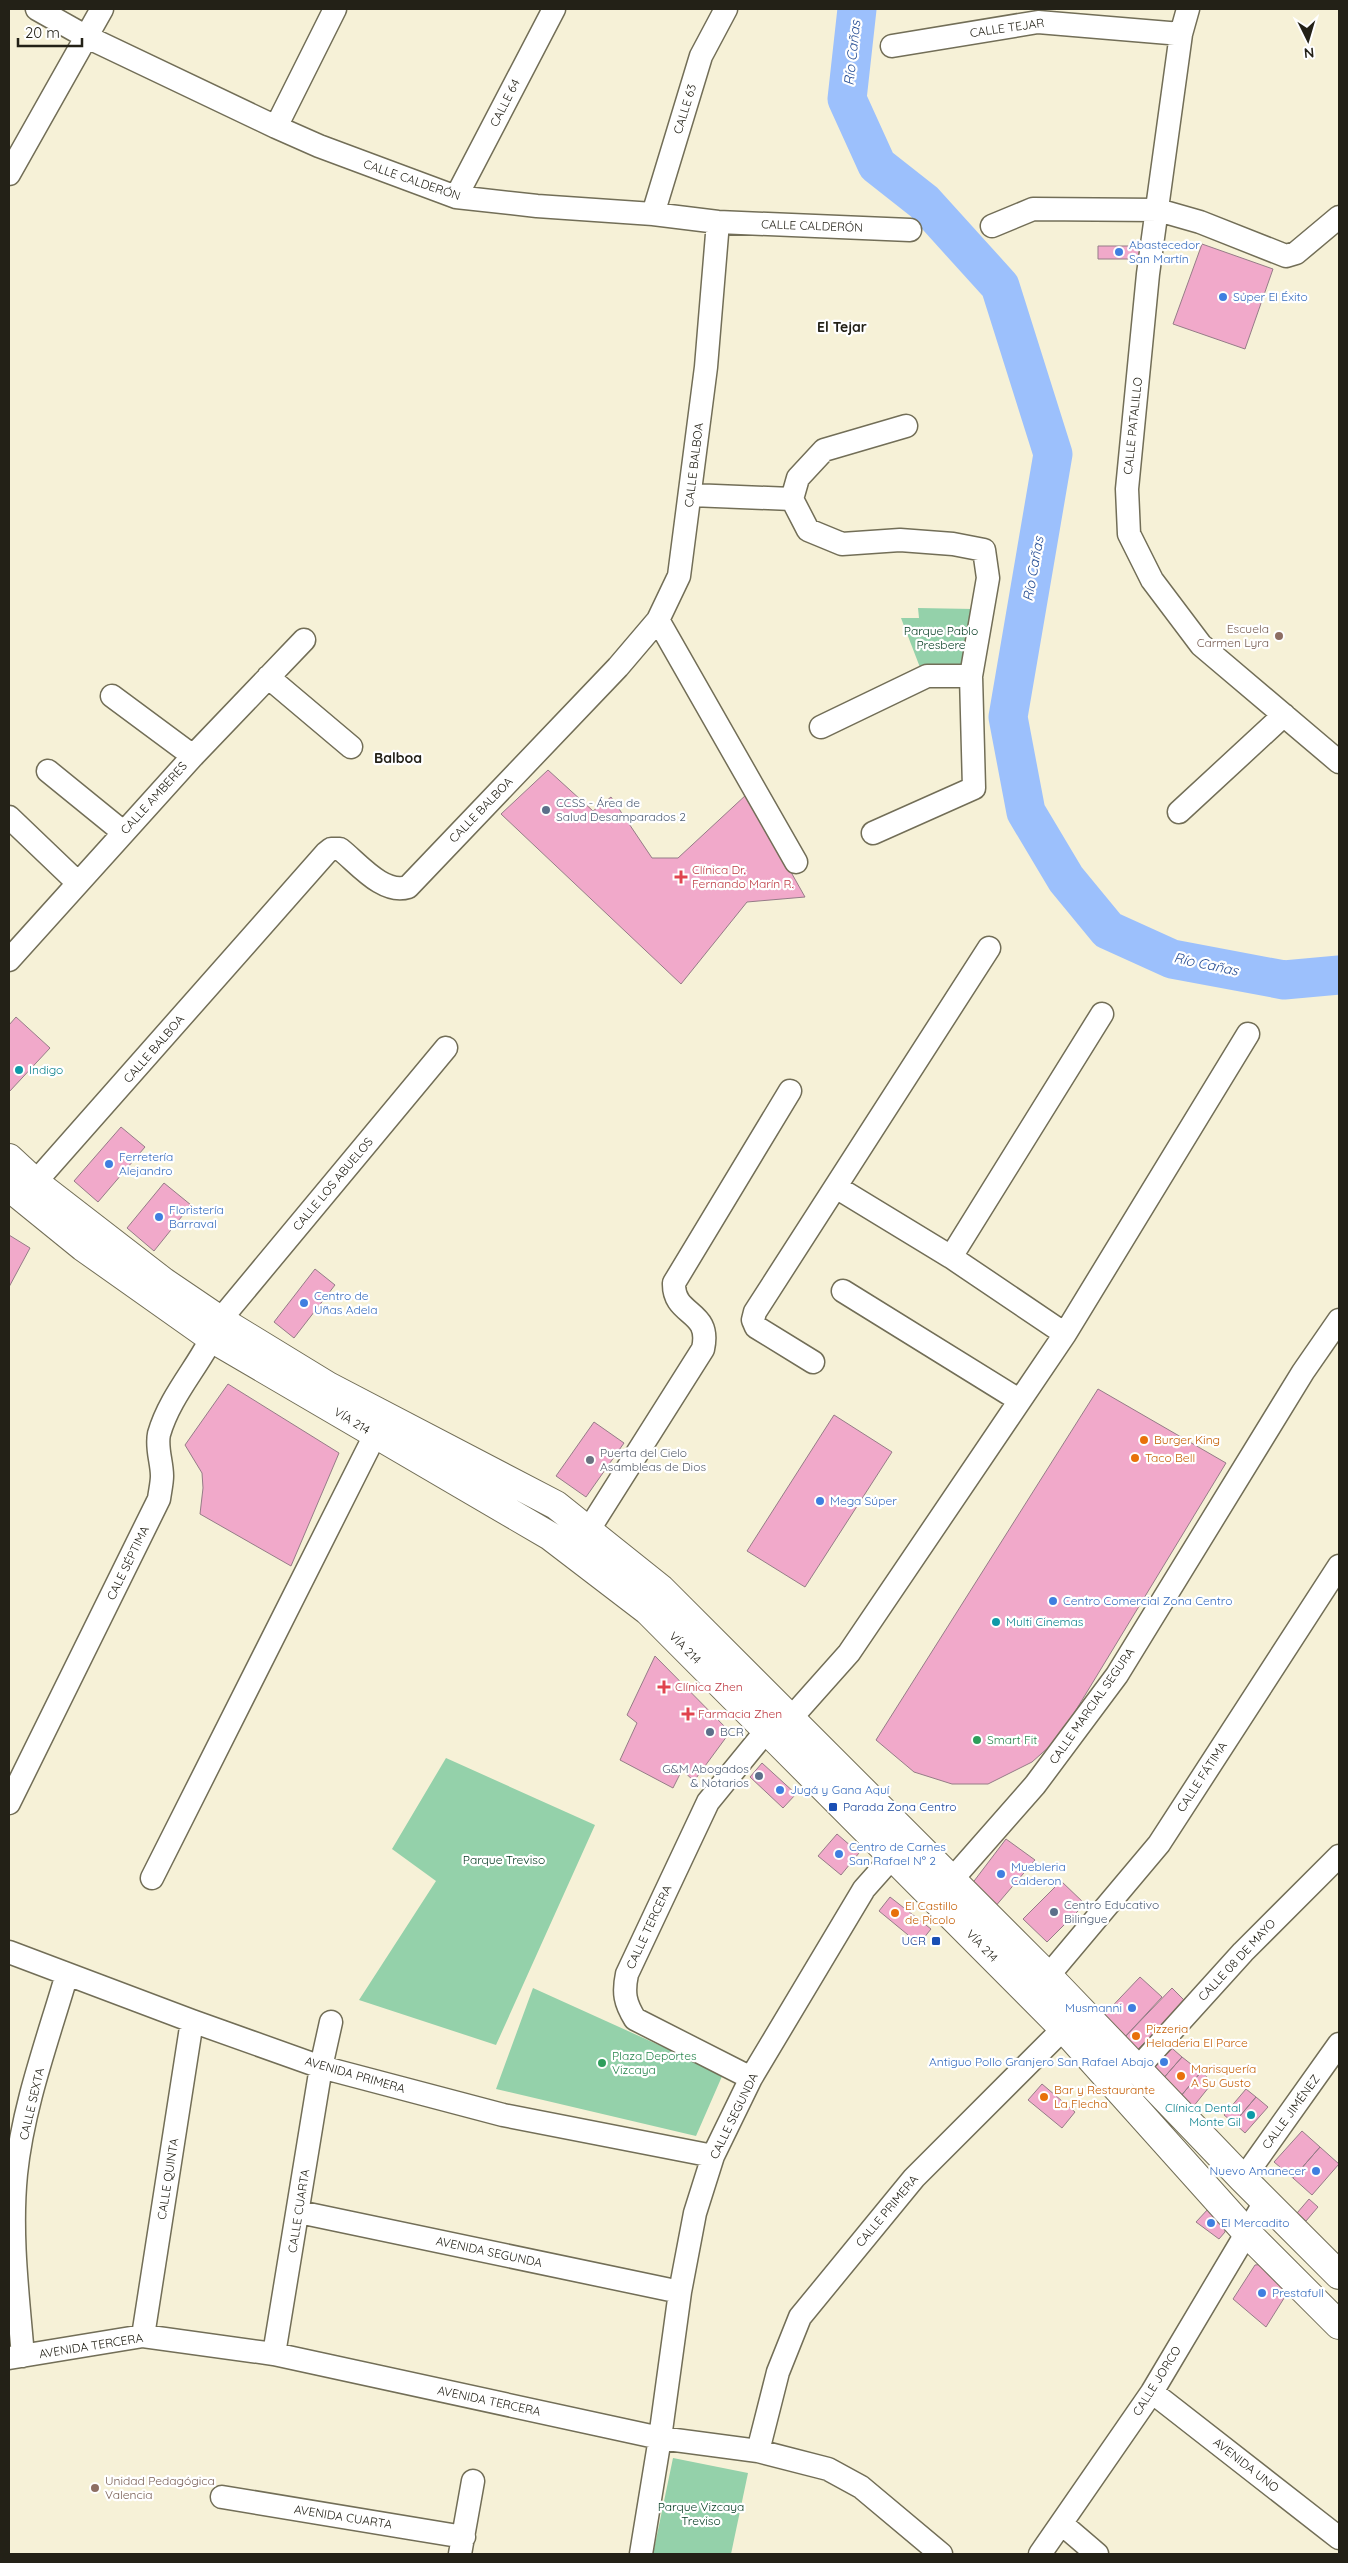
<svg xmlns="http://www.w3.org/2000/svg" width="1348" height="2563" font-family="Quicksand,sans-serif">
	<style>
		.green { fill: #94d1aa }
		.lines { fill: none; stroke-linecap: round; stroke-linejoin: round }
		.river { stroke: #9cc0fc; stroke-width: 39 }
		.building { fill: #f1a9ca; stroke: #957c87 }
		.minor-casing { stroke: #726e57; stroke-width: 25 }
		.major-casing { stroke: #726e57; stroke-width: 30 }
		.minor { stroke: #fff; stroke-width: 22 }
		.major { stroke: #fff; stroke-width: 28 }
		.shop-dot { fill: #3f7fe0; stroke: #fff; stroke-width: 2 }
		.education-dot { fill: #8d6e63; stroke: #fff; stroke-width: 2 }
		.service-dot { fill: #5c6f8a; stroke: #fff; stroke-width: 2 }
		.health-dot { fill: #e0444e; stroke: #fff; stroke-width: 2 }
		.culture-dot { fill: #0f9aa8; stroke: #fff; stroke-width: 2 }
		.food-dot { fill: #e8710a; stroke: #fff; stroke-width: 2 }
		.worship-dot { fill: #6b7280; stroke: #fff; stroke-width: 2 }
		.leisure-dot { fill: #2e9e5b; stroke: #fff; stroke-width: 2 }
		.transit-dot { fill: #1a4fb4; stroke: #fff; stroke-width: 2 }
		.labels { text-anchor: middle; stroke-width: 4.5; stroke-linejoin: round; paint-order: stroke }
		.street-label { font-size: 12px; fill: #232117; stroke: #fff }
		.shop-label { font-size: 12px; fill: #366cbe; stroke: #fff; text-anchor: start }
		.education-label { font-size: 12px; fill: #785e54; stroke: #fff; text-anchor: end }
		.park-label { font-size: 12px; fill: #00391e; stroke: #fff }
		.service-label { font-size: 12px; fill: #4e5e75; stroke: #fff; text-anchor: start }
		.health-label { font-size: 12px; fill: #be3a42; stroke: #fff; text-anchor: start }
		.culture-label { font-size: 12px; fill: #0d838f; stroke: #fff; text-anchor: start }
		.food-label { font-size: 12px; fill: #c56008; stroke: #fff; text-anchor: start }
		.worship-label { font-size: 12px; fill: #5b616d; stroke: #fff; text-anchor: start }
		.leisure-label { font-size: 12px; fill: #27864d; stroke: #fff; text-anchor: start }
		.transit-label { font-size: 12px; fill: #164399; stroke: #fff; text-anchor: start }
		.water-label { font-size: 14px; font-style: italic; fill: #264e95; stroke: #fff }
		.neighbourhood-label { font-size: 14px; font-weight: bold; fill: #232117; stroke: #fff }
	</style>
	<rect width="100%" height="100%" fill="#f6f1d7"/>
	<path class="green" d="M 918,608 L 974,609 L 965,665 L 921,670 L 901,618 L 919,618 Z
		M 446,1758 L 595,1825 L 496,2045 L 359,2000 L 436,1881 L 392,1849 Z
		M 533,1988 L 723,2074 L 696,2136 L 496,2089 Z
		M 673,2458 L 748,2473 L 731,2554 L 653,2554 Z"/>
	<g class="lines">
		<path class="river" d="M 857,9 L 847,99 L 877,165 L 924,202 L 1000,286 L 1053,454 L 1008,717 L 1026,812 L 1066,879 L 1108,930 L 1172,959 L 1284,980 L 1339,975"/>
	</g>
	<path class="building" d="M 1202,244 L 1273,269 L 1245,349 L 1173,324 Z
		M 1098,246 L 1140,246 L 1140,259 L 1098,259 Z
		M 548,770 L 593,811 L 611,797 L 652,858 L 678,858 L 747,794 L 805,897 L 747,902 L 681,984 L 501,814 Z
		M 16,1017 L 50,1048 L 9,1092 L 9,1025 Z
		M 121,1127 L 145,1147 L 98,1202 L 74,1181 Z
		M 164,1183 L 191,1205 L 154,1251 L 127,1228 Z
		M 9,1235 L 30,1248 L 9,1287 Z
		M 315,1269 L 335,1285 L 294,1338 L 274,1322 Z
		M 228,1384 L 339,1453 L 291,1566 L 200,1514 L 203,1488 L 202,1473 L 185,1445 Z
		M 1098,1389 L 1226,1463 L 1059,1738 L 1032,1762 L 988,1784 L 952,1784 L 914,1772 L 876,1740 Z
		M 834,1415 L 892,1452 L 805,1587 L 747,1551 Z
		M 594,1422 L 624,1443 L 586,1497 L 556,1476 Z
		M 655,1656 L 730,1732 L 694,1781 L 682,1770 L 673,1788 L 620,1760 L 637,1723 L 627,1715 Z
		M 762,1763 L 796,1794 L 783,1808 L 750,1777 Z
		M 837,1834 L 859,1853 L 841,1875 L 818,1856 Z
		M 1006,1839 L 1035,1860 L 994,1908 L 968,1889 Z
		M 1061,1881 L 1085,1904 L 1047,1942 L 1023,1919 Z
		M 890,1897 L 931,1929 L 919,1944 L 879,1911 Z
		M 1140,1977 L 1162,1997 L 1123,2039 L 1101,2018 Z
		M 1172,1988 L 1186,2002 L 1137,2050 L 1123,2039 Z
		M 1166,2043 L 1182,2057 L 1161,2081 L 1145,2067 Z
		M 1182,2057 L 1201,2072 L 1180,2097 L 1161,2081 Z
		M 1201,2072 L 1213,2082 L 1193,2107 L 1180,2097 Z
		M 1042,2084 L 1075,2112 L 1062,2128 L 1028,2100 Z
		M 1246,2089 L 1256,2097 L 1234,2123 L 1224,2115 Z
		M 1256,2097 L 1268,2107 L 1245,2133 L 1234,2123 Z
		M 1302,2131 L 1320,2147 L 1293,2178 L 1274,2162 Z
		M 1320,2147 L 1339,2164 L 1312,2195 L 1293,2178 Z
		M 1309,2199 L 1318,2207 L 1306,2221 L 1297,2213 Z
		M 1209,2208 L 1225,2224 L 1225,2232 L 1219,2239 L 1196,2222 Z
		M 1266,2264 L 1291,2287 L 1266,2327 L 1233,2299 L 1255,2265 Z"/>
	<g class="lines">
		<defs>
			<path id="minor" d="M 37,9 L 85,36 L 276,127 L 319,146 L 456,197 L 537,206 L 653,214 L 718,222 L 910,230
				M 1188,9 L 1181,34 L 1148,274 L 1127,489 L 1129,534 L 1152,580 L 1201,645 L 1339,762
				M 892,46 L 1038,22 L 1181,34
				M 276,127 L 335,9
				M 9,174 L 102,9
				M 456,197 L 554,9
				M 653,214 L 701,56 L 726,9
				M 992,226 L 1033,209 L 1158,210 L 1200,222 L 1286,256 L 1296,253 L 1339,217
				M 691,495 L 792,499 L 808,530 L 842,544 L 900,540 L 953,544 L 984,550 L 988,578 L 971,676 L 974,788 L 873,833
				M 792,499 L 798,478 L 824,450 L 906,426
				M 658,620 L 796,862
				M 268,677 L 351,747
				M 112,696 L 193,756
				M 821,727 L 927,676 L 971,676
				M 48,771 L 123,832
				M 1179,812 L 1284,715
				M 9,817 L 78,883
				M 9,960 L 193,756 L 304,640
				M 836,1187 L 951,1257 L 1065,1334
				M 24,1195 L 326,853 L 331,849 L 340,849 C 358,863 383,895 408,887 L 618,667 L 658,620 L 679,576 L 706,367 L 718,222
				M 951,1257 L 1102,1014
				M 843,1291 L 1019,1400
				M 813,1362 L 756,1327 L 753,1320 L 755,1312 L 989,948
				M 588,1531 L 703,1349 C 712,1309 673,1317 674,1283 L 790,1091
				M 9,1803 L 159,1499 C 160,1491 162,1483 162,1476 C 162,1462 156,1448 159,1434 C 171,1392 205,1360 220,1320 L 446,1048
				M 152,1878 L 375,1435
				M 941,1892 L 1035,1785 L 1117,1675 L 1303,1372 L 1339,1320
				M 9,1952 L 192,2021 L 321,2067 L 503,2115 L 713,2156
				M 1048,1976 L 1159,1844 L 1339,1566
				M 1138,2068 L 1243,1952 L 1339,1856
				M 751,2078 L 635,2019 C 625,2003 623,1993 627,1974 L 708,1802 L 766,1731 L 792,1717 L 849,1653 L 1065,1334 L 1248,1034
				M 1243,2179 L 1339,2044
				M 299,2212 L 680,2292
				M 143,2336 L 192,2021
				M 274,2354 L 321,2067 L 331,2022
				M 23,2356 C 18,2296 10,2235 16,2174 C 23,2106 48,2039 67,1974
				M 9,2358 L 143,2336 L 274,2354 L 660,2438 L 758,2451 L 828,2469 L 861,2487 L 941,2554
				M 1152,2392 L 1339,2538
				M 758,2451 L 778,2372 L 800,2317 L 914,2178 L 1075,2017
				M 222,2497 L 464,2537
				M 1062,2524 L 1097,2554
				M 460,2554 L 473,2481
				M 641,2554 L 660,2438 L 680,2292 L 695,2213 L 713,2156 L 751,2078 L 864,1889 L 904,1844
				M 1040,2554 L 1152,2392 L 1265,2202"/>
			<path id="major" d="M 9,1158 L 36,1183 L 164,1282 L 220,1320 L 328,1386 L 556,1505 L 661,1589 L 1048,1976 L 1243,2179 L 1339,2275
				M 9,1187 L 83,1247 L 213,1339 L 550,1536 L 648,1611 L 1065,2030 L 1247,2233 L 1339,2325"/>
		</defs>
		<use href="#minor" class="minor-casing"/>
		<use href="#major" class="major-casing"/>
		<use href="#minor" class="minor"/>
		<use href="#major" class="major"/>
	</g>
	<g class="shop-dot">
		<circle cx="1119" cy="252" r="5"/>
		<circle cx="1223" cy="297" r="5"/>
		<circle cx="109" cy="1164" r="5"/>
		<circle cx="159" cy="1217" r="5"/>
		<circle cx="304" cy="1303" r="5"/>
		<circle cx="820" cy="1501" r="5"/>
		<circle cx="1053" cy="1601" r="5"/>
		<circle cx="780" cy="1790" r="5"/>
		<circle cx="839" cy="1854" r="5"/>
		<circle cx="1001" cy="1874" r="5"/>
		<circle cx="1132" cy="2008" r="5"/>
		<circle cx="1164" cy="2062" r="5"/>
		<circle cx="1316" cy="2171" r="5"/>
		<circle cx="1211" cy="2223" r="5"/>
		<circle cx="1262" cy="2293" r="5"/>
	</g>
	<g class="education-dot">
		<circle cx="1279" cy="636" r="5"/>
		<circle cx="95" cy="2488" r="5"/>
	</g>
	<g class="service-dot">
		<circle cx="546" cy="810" r="5"/>
		<circle cx="710" cy="1732" r="5"/>
		<circle cx="759" cy="1776" r="5"/>
		<circle cx="1054" cy="1912" r="5"/>
	</g>
	<g class="health-dot">
		<path d="M678.5 869.5h5v5h5v5h-5v5h-5v-5h-5v-5h5z"/>
		<path d="M661.5 1679.5h5v5h5v5h-5v5h-5v-5h-5v-5h5z"/>
		<path d="M685.5 1706.5h5v5h5v5h-5v5h-5v-5h-5v-5h5z"/>
	</g>
	<g class="culture-dot">
		<circle cx="19" cy="1070" r="5"/>
		<circle cx="996" cy="1622" r="5"/>
		<circle cx="1251" cy="2115" r="5"/>
	</g>
	<g class="food-dot">
		<circle cx="1144" cy="1440" r="5"/>
		<circle cx="1135" cy="1458" r="5"/>
		<circle cx="895" cy="1913" r="5"/>
		<circle cx="1136" cy="2036" r="5"/>
		<circle cx="1181" cy="2076" r="5"/>
		<circle cx="1044" cy="2097" r="5"/>
	</g>
	<circle class="worship-dot" cx="590" cy="1460" r="5"/>
	<g class="leisure-dot">
		<circle cx="977" cy="1740" r="5"/>
		<circle cx="602" cy="2063" r="5"/>
	</g>
	<g class="transit-dot">
		<rect x="828" y="1802" width="10" height="10" rx="2.5"/>
		<rect x="931" y="1936" width="10" height="10" rx="2.5"/>
	</g>
	<g class="labels">
		<g class="street-label">
			<text transform="translate(1007 28) rotate(-8)" y="4">CALLE TEJAR</text>
			<text transform="translate(505 103) rotate(-63)" y="4">CALLE 64</text>
			<text transform="translate(685 109) rotate(-73)" y="4">CALLE 63</text>
			<text transform="translate(412 180) rotate(19)" y="4">CALLE CALDERÓN</text>
			<text transform="translate(812 226) rotate(2)" y="4">CALLE CALDERÓN</text>
			<text transform="translate(1133 426) rotate(-84)" y="4">CALLE PATALILLO</text>
			<text transform="translate(694 465) rotate(-83)" y="4">CALLE BALBOA</text>
			<text transform="translate(154 798) rotate(-48)" y="4">CALLE AMBERES</text>
			<text transform="translate(481 810) rotate(-46)" y="4">CALLE BALBOA</text>
			<text transform="translate(154 1049) rotate(-49)" y="4">CALLE BALBOA</text>
			<text transform="translate(333 1184) rotate(-50)" y="4">CALLE LOS ABUELOS</text>
			<text transform="translate(352 1421) rotate(31)" y="4">VÍA 214</text>
			<text transform="translate(128 1563) rotate(-64)" y="4">CALE SÉPTIMA</text>
			<text transform="translate(685 1648) rotate(45)" y="4">VÍA 214</text>
			<text transform="translate(1092 1706) rotate(-55)" y="4">CALLE MARCIAL SEGURA</text>
			<text transform="translate(1202 1777) rotate(-57)" y="4">CALLE FÁTIMA</text>
			<text transform="translate(649 1927) rotate(-65)" y="4">CALLE TERCERA</text>
			<text transform="translate(982 1946) rotate(46)" y="4">VÍA 214</text>
			<text transform="translate(1237 1960) rotate(-47)" y="4">CALLE 08 DE MAYO</text>
			<text transform="translate(355 2075) rotate(16)" y="4">AVENIDA PRIMERA</text>
			<text transform="translate(32 2104) rotate(-77)" y="4">CALLE SEXTA</text>
			<text transform="translate(1291 2112) rotate(-54)" y="4">CALLE JIMÉNEZ</text>
			<text transform="translate(734 2116) rotate(-64)" y="4">CALLE SEGUNDA</text>
			<text transform="translate(168 2179) rotate(-81)" y="4">CALLE QUINTA</text>
			<text transform="translate(299 2211) rotate(-81)" y="4">CALLE CUARTA</text>
			<text transform="translate(887 2211) rotate(-50)" y="4">CALLE PRIMERA</text>
			<text transform="translate(489 2252) rotate(12)" y="4">AVENIDA SEGUNDA</text>
			<text transform="translate(91 2346) rotate(-9)" y="4">AVENIDA TERCERA</text>
			<text transform="translate(1157 2381) rotate(-58)" y="4">CALLE JORCO</text>
			<text transform="translate(489 2401) rotate(12)" y="4">AVENIDA TERCERA</text>
			<text transform="translate(1246 2465) rotate(38)" y="4">AVENIDA UNO</text>
			<text transform="translate(343 2517) rotate(9)" y="4">AVENIDA CUARTA</text>
		</g>
		<g class="shop-label">
			<text x="1129" y="249">Abastecedor<tspan x="1129" dy="14">San Martín</tspan></text>
			<text x="1233" y="301">Súper El Éxito</text>
			<text x="119" y="1161">Ferretería<tspan x="119" dy="14">Alejandro</tspan></text>
			<text x="169" y="1214">Floristería<tspan x="169" dy="14">Barraval</tspan></text>
			<text x="314" y="1300">Centro de<tspan x="314" dy="14">Uñas Adela</tspan></text>
			<text x="830" y="1505">Mega Súper</text>
			<text x="1063" y="1605">Centro Comercial Zona Centro</text>
			<text x="790" y="1794">Jugá y Gana Aquí</text>
			<text x="849" y="1851">Centro de Carnes<tspan x="849" dy="14">San Rafael Nº 2</tspan></text>
			<text x="1011" y="1871">Muebleria<tspan x="1011" dy="14">Calderon</tspan></text>
			<text x="1122" y="2012" text-anchor="end">Musmanni</text>
			<text x="1154" y="2066" text-anchor="end">Antiguo Pollo Granjero San Rafael Abajo</text>
			<text x="1306" y="2175" text-anchor="end">Nuevo Amanecer</text>
			<text x="1221" y="2227">El Mercadito</text>
			<text x="1272" y="2297">Prestafull</text>
		</g>
		<g class="education-label">
			<text x="1269" y="633">Escuela<tspan x="1269" dy="14">Carmen Lyra</tspan></text>
			<text x="105" y="2485" text-anchor="start">Unidad Pedagógica<tspan x="105" dy="14">Valencia</tspan></text>
		</g>
		<g class="park-label">
			<text x="941" y="635">Parque Pablo<tspan x="941" dy="14">Presbere</tspan></text>
			<text x="504" y="1864">Parque Treviso</text>
			<text x="701" y="2511">Parque Vizcaya<tspan x="701" dy="14">Treviso</tspan></text>
		</g>
		<g class="service-label">
			<text x="556" y="807">CCSS - Área de<tspan x="556" dy="14">Salud Desamparados 2</tspan></text>
			<text x="720" y="1736">BCR</text>
			<text x="749" y="1773" text-anchor="end">G&amp;M Abogados<tspan x="749" dy="14">&amp; Notarios</tspan></text>
			<text x="1064" y="1909">Centro Educativo<tspan x="1064" dy="14">Bilingue</tspan></text>
		</g>
		<g class="health-label">
			<text x="692" y="874">Clínica Dr.<tspan x="692" dy="14">Fernando Marín R.</tspan></text>
			<text x="675" y="1691">Clínica Zhen</text>
			<text x="698" y="1718">Farmacia Zhen</text>
		</g>
		<g class="culture-label">
			<text x="29" y="1074">Indigo</text>
			<text x="1006" y="1626">Multi Cinemas</text>
			<text x="1241" y="2112" text-anchor="end">Clínica Dental<tspan x="1241" dy="14">Monte Gil</tspan></text>
		</g>
		<g class="food-label">
			<text x="1154" y="1444">Burger King</text>
			<text x="1145" y="1462">Taco Bell</text>
			<text x="905" y="1910">El Castillo<tspan x="905" dy="14">de Picolo</tspan></text>
			<text x="1146" y="2033">Pizzeria<tspan x="1146" dy="14">Heladeria El Parce</tspan></text>
			<text x="1191" y="2073">Marisquería<tspan x="1191" dy="14">A Su Gusto</tspan></text>
			<text x="1054" y="2094">Bar y Restaurante<tspan x="1054" dy="14">La Flecha</tspan></text>
		</g>
		<g class="worship-label">
			<text x="600" y="1457">Puerta del Cielo<tspan x="600" dy="14">Asambleas de Dios</tspan></text>
		</g>
		<g class="leisure-label">
			<text x="987" y="1744">Smart Fit</text>
			<text x="612" y="2060">Plaza Deportes<tspan x="612" dy="14">Vizcaya</tspan></text>
		</g>
		<g class="transit-label">
			<text x="843" y="1811">Parada Zona Centro</text>
			<text x="926" y="1945" text-anchor="end">UCR</text>
		</g>
		<g class="water-label">
			<text transform="translate(852 53) rotate(-84)" y="5">Río Cañas</text>
			<text transform="translate(1033 569) rotate(-80)" y="5">Río Cañas</text>
			<text transform="translate(1206 964) rotate(12)" y="5">Río Cañas</text>
		</g>
		<g class="neighbourhood-label">
			<text x="842" y="332">El Tejar</text>
			<text x="398" y="763">Balboa</text>
		</g>
	</g>
	<rect width="1348" height="2563" fill="none" stroke="#232117" stroke-width="20"/>
	<g transform="translate(1308 40) rotate(175)" stroke="#ffffff" stroke-width="4" paint-order="stroke">
	<path d="M0-4L9 19L0 12L-9 19Z" fill="#232117"/>
	<text y="-8" font-size="14" font-weight="bold" text-anchor="middle" fill="#232117">N</text>
	</g>
	<path d="M18 38v8h64v-8" fill="none" stroke="#232117" stroke-width="2.5"/>
	<text x="25" y="38" font-size="15" fill="#232117" stroke="#ffffff" stroke-width="4" paint-order="stroke">20 m</text>
</svg>
